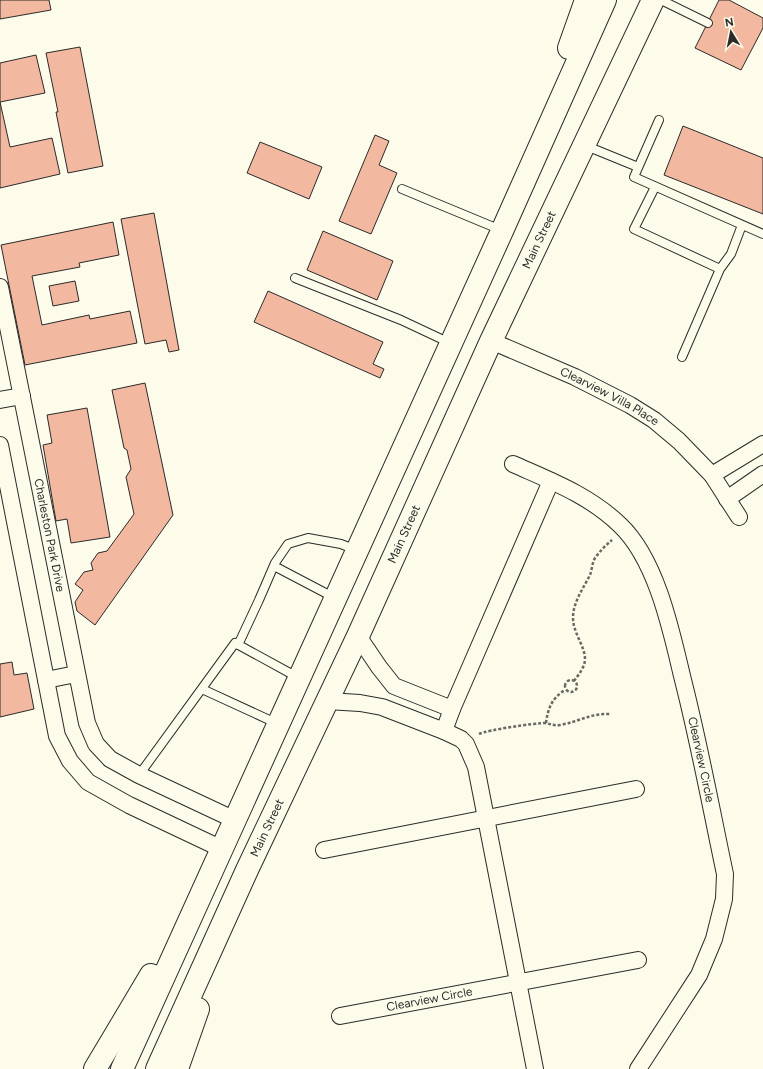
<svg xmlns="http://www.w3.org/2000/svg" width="763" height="1069" font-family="Figtree,sans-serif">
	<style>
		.building { fill: #f2b8a0; stroke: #2b2b2b }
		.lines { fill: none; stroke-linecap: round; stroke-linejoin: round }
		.lane-casing { stroke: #2b2b2b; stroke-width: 10 }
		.street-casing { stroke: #2b2b2b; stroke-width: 18 }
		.highway-casing { stroke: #2b2b2b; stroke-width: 24 }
		.path { stroke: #6a6964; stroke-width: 2.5; stroke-dasharray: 3 2; stroke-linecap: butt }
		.lane { stroke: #fdfbea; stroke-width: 8 }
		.street { stroke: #fdfbea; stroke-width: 16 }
		.highway { stroke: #fdfbea; stroke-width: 22 }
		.labels { text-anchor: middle; stroke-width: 3; stroke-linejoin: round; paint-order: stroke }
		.street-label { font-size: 12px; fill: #2b2b2b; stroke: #fdfbea }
	</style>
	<rect width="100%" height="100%" fill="#fdfbea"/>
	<path class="building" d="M 0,0 L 49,0 L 51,10 L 0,19 Z
		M 719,0 L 729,0 L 763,18 L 763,28 L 741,70 L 695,48 Z
		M 80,47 L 103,166 L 68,173 L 56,112 L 58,112 L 46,53 Z
		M 36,55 L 45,93 L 0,102 L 10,147 L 52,138 L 60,174 L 0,188 L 0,63 Z
		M 683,126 L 763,158 L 763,214 L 664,175 Z
		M 375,135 L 389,141 L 379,165 L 397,173 L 371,234 L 339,221 Z
		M 260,142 L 322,167 L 309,199 L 247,173 Z
		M 154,213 L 179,350 L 169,352 L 166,340 L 145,344 L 121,219 Z
		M 113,222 L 119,255 L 79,263 L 80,267 L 32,276 L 42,325 L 89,315 L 90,319 L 130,311 L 137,343 L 25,365 L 1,245 Z
		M 323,231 L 393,261 L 377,300 L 307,270 Z
		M 75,281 L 79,301 L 53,306 L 49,286 Z
		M 268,291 L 383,342 L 373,364 L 384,369 L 380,378 L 254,322 Z
		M 145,383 L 173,515 L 95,625 L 77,611 L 75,602 L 83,590 L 75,584 L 84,572 L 93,570 L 91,563 L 98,553 L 107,551 L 134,514 L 126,477 L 131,469 L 127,450 L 124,448 L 112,390 Z
		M 87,408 L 110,537 L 71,543 L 67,519 L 56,521 L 43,445 L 52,443 L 47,415 Z
		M 12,662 L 14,675 L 27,673 L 34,709 L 0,717 L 0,664 Z"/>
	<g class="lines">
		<defs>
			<path id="lane" d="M 661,0 L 708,23
				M 659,120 L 634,177 L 763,234
				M 584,145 L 638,167
				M 655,187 L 634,229 L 720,269 L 731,254 L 742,225
				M 402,189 L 501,230
				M 295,278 L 401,320 L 450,343
				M 682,357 L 720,269
				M 274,566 L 335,598
				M 238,645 L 259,600 L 275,563 L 288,544 L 308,538 L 341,544 L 356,550
				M 202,689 L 278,724
				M 139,775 L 235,643 L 299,678"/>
			<g id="street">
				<path id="s1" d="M 0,287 L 87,723 L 96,744 L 110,759 L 139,775 L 235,820"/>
				<path id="s2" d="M 491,341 L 575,377 L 630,405 L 654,420 L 679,441 L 712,475 L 739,517"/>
				<path d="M 0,400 L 22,396"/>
				<path d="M 0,445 L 57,736 L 70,761 L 88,782 L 129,805 L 222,849"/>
				<path id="s3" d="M 513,464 C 551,481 589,495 620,525 C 656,559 671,629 682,676 C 699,742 711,808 725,874 L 724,899 L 714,939 L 699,975 L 638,1069"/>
				<path d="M 712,475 L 763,444"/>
				<path d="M 727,499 L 763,474"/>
				<path d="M 358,636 L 379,667 L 394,686 L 452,709"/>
				<path d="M 46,680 L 76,674"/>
				<path d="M 327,701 L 360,703 L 382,707 L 444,731 L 461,739 L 466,744 L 476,767 L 535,1069"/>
				<path d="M 444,731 L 452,709 L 551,481"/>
				<path d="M 324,850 L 636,789"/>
				<path id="s4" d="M 340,1016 L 638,960"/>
			</g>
			<g id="highway">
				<path d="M 569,48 L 586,0"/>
				<path d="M 95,1069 L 151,975"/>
				<path d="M 122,1069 L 502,231 L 605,0"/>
				<path id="s5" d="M 157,1069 L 247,870 L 358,636 L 491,341 L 653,0"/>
				<path d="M 177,1069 L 198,1009"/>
			</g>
		</defs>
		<use href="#lane" class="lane-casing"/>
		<use href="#street" class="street-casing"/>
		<use href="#highway" class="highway-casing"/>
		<path class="path" d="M565 686a6 6 0 1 1 12 0a6 6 0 1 1-12 0Z
			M 574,681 C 579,674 585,667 585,659 C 585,646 573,633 573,618 C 573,602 583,589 590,575 C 592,570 592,563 595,558 C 600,551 606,545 612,540
			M 546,723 C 548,708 552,698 565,690
			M 479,734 C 487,730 535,723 545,723 C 551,724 554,726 560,725 C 578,722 591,713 610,714"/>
		<use href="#lane" class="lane"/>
		<use href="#street" class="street"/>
		<use href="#highway" class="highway"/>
	</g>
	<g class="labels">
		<g class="street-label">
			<text dy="4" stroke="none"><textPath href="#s5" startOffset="913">Main Street</textPath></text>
			<text dy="4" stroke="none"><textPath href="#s2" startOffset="131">Clearview Villa Place</textPath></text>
			<text dy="4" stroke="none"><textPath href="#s5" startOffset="589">Main Street</textPath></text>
			<text dy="4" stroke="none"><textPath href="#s1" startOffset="253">Charleston Park Drive</textPath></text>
			<text dy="4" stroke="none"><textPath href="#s3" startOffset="375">Clearview Circle</textPath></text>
			<text dy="4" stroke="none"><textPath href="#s5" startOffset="265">Main Street</textPath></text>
			<text dy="4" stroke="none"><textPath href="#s4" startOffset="91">Clearview Circle</textPath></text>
		</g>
	</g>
	<g transform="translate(731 32) rotate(350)" stroke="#fdfbea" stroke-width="3" paint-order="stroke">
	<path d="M0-3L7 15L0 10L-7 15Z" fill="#2b2b2b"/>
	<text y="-6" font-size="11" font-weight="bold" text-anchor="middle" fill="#2b2b2b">N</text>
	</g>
</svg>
